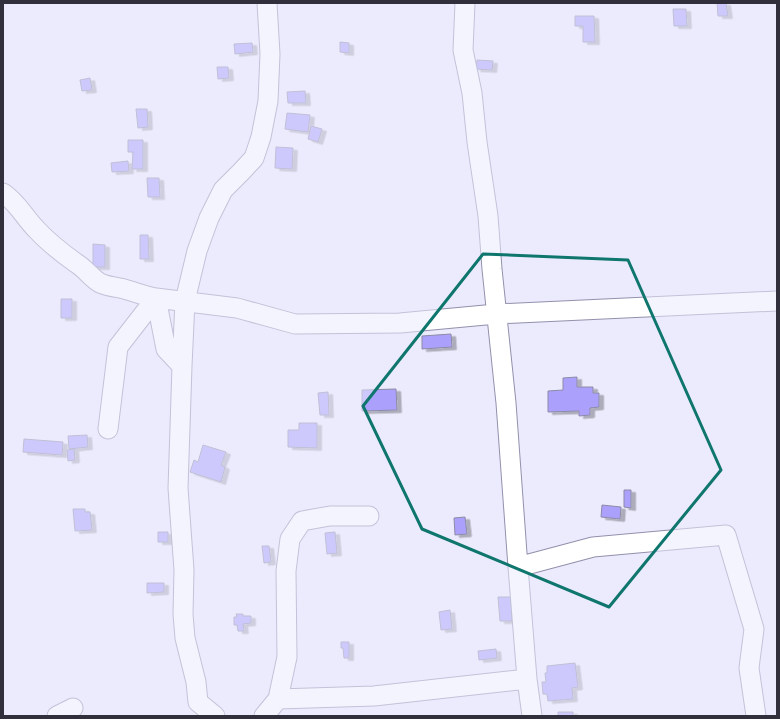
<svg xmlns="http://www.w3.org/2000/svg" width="780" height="719" font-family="Montserrat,sans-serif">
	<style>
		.building { fill: #aba1fc; stroke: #8c8aa6; filter: url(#shadow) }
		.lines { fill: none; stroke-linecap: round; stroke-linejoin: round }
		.minor-casing { stroke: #9290ac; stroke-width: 21 }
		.minor { stroke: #fff; stroke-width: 19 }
		.marked { fill: none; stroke: #0f766e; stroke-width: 3; stroke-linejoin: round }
	</style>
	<defs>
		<filter id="shadow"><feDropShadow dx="4.5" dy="2.5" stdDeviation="0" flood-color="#0004"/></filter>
	</defs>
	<rect width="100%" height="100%" fill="#ebebfd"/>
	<path class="building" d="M 717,3 L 726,3 L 728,16 L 718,16 Z
		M 673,9 L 686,9 L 687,26 L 674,26 Z
		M 575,16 L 594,16 L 595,42 L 583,42 L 583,26 L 575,26 Z
		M 340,42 L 349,43 L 349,53 L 340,52 Z
		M 252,43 L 253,52 L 235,54 L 234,44 Z
		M 477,60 L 493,61 L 492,70 L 476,69 Z
		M 217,67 L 228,67 L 229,78 L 218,79 Z
		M 90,78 L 92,90 L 82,91 L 80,80 Z
		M 305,91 L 306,103 L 288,103 L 287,92 Z
		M 136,109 L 147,109 L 148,127 L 138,128 Z
		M 287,113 L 310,115 L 308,132 L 285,129 Z
		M 311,126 L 322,129 L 318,142 L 308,139 Z
		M 128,140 L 143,140 L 143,169 L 132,169 L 133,152 L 128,152 Z
		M 276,147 L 293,148 L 292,169 L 275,168 Z
		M 128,161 L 129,171 L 112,172 L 111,163 Z
		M 147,178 L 159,178 L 160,197 L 148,197 Z
		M 140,235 L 148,235 L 149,259 L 140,259 Z
		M 93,244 L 105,245 L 105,267 L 93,267 Z
		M 61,299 L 72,299 L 72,318 L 61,318 Z
		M 451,334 L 452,347 L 422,349 L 422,336 Z
		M 577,377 L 577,387 L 593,387 L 593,393 L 599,393 L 599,407 L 590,408 L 590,415 L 579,416 L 579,411 L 548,412 L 548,391 L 563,390 L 563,378 Z
		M 396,389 L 397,410 L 362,411 L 362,390 Z
		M 328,392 L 329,415 L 320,415 L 318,393 Z
		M 299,423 L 317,423 L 317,448 L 288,447 L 288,430 L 299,430 Z
		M 87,435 L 88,447 L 69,449 L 68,436 Z
		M 24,439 L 63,442 L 62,455 L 23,452 Z
		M 203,445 L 226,452 L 221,465 L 225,467 L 221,482 L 190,472 L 194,460 L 198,462 Z
		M 74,449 L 75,460 L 68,461 L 67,450 Z
		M 624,490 L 631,490 L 631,508 L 624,507 Z
		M 602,505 L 621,507 L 620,519 L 601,517 Z
		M 73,509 L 85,509 L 85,512 L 90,512 L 92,530 L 75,531 Z
		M 465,517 L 467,534 L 455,535 L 454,518 Z
		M 158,532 L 168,532 L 168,542 L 158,542 Z
		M 335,532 L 337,553 L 327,554 L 325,533 Z
		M 262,546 L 269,546 L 271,562 L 264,563 Z
		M 147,583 L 164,583 L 164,592 L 147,593 Z
		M 498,597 L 511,597 L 512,621 L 500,621 Z
		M 450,610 L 452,629 L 441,630 L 439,612 Z
		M 236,614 L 243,614 L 243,616 L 251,616 L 251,623 L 243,624 L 244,631 L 238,631 L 237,625 L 234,625 L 234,617 L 237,617 Z
		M 341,642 L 349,642 L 349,658 L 344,658 L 343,648 L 341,648 Z
		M 496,649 L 497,658 L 479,660 L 478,651 Z
		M 575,663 L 578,687 L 572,688 L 573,699 L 548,701 L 547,694 L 543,694 L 542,682 L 546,682 L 545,673 L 547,673 L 547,666 Z
		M 558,712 L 573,712 L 573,716 L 558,716 Z"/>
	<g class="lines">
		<defs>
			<path id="minor" d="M 465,3 L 463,50 L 472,93 L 477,142 L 488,216 L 492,269 L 506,403 L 518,567
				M 3,193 C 18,203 24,217 36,229 C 48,242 62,253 76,263 C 85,268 91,278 100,283 C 106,286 114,287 120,288 C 133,291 144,296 156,298 L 166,349 L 182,366
				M 108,429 L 118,347 L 156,298 L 237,308 L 295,324 L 400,323 L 496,314 L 777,301
				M 527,679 L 532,716
				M 278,699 L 287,657 L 286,571 L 290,539 L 302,521 L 330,516 L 369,516
				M 57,716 L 73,708
				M 215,716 L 198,702 L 196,682 L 185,638 L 183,614 L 184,570 L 178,488 L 182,366 L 185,301 L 197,251 L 209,218 L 223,190 L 241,172 L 254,158 L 261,137 L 268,101 L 270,54 L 267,3
				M 264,716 L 278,699 L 374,696 L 527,679 L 518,567 L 593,547 L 726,535 L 754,629 L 749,668 L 756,716"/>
		</defs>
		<use href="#minor" class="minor-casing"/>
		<use href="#minor" class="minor"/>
	</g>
	<path d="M0 0H780V719H0ZM 483,254 L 628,260 L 721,470 L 609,607 L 422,529 L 363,406 Z" fill="#ebebfd" fill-opacity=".55" fill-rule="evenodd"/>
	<path class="marked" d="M 483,254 L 628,260 L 721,470 L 609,607 L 422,529 L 363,406 Z"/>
	<rect width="780" height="719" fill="none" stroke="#302f3b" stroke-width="8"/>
</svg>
